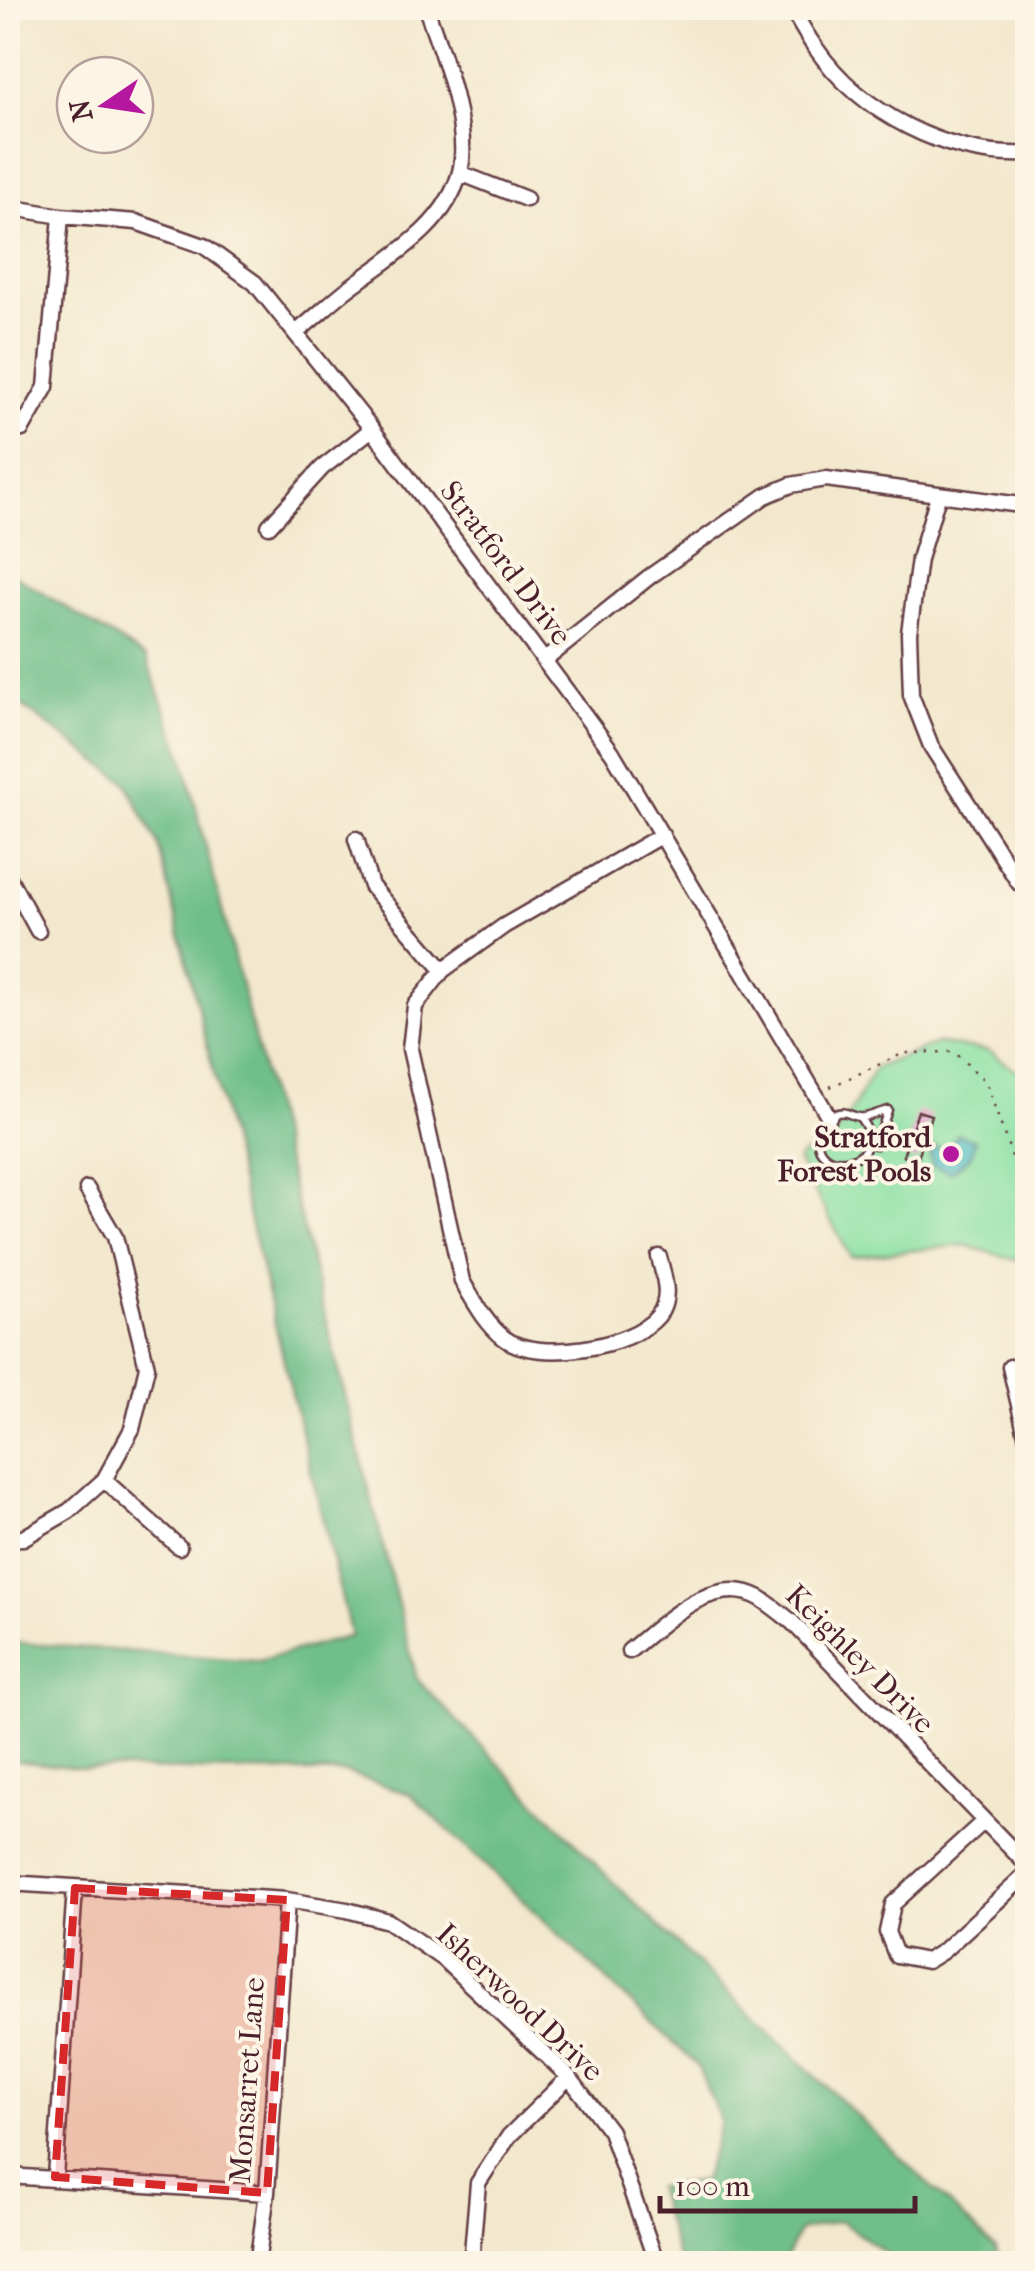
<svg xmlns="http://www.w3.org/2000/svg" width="1035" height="2271" font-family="'IM FELL French Canon',serif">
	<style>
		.green { fill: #8be1a4; stroke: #6a8068; stroke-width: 2.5 }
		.forest { fill: #70bf8a; stroke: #5d6f5a; stroke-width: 2.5 }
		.water { fill: #4fbdc4; stroke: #4c6e78; stroke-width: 2.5 }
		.building { fill: #df9bc9 }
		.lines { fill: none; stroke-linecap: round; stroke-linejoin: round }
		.lane-casing { stroke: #633d43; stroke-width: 11 }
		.street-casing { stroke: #633d43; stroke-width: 19 }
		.path { stroke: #633d43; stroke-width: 2.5; stroke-dasharray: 2.5 8; stroke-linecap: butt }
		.lane { stroke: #fff; stroke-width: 6 }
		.street { stroke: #fff; stroke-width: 14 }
		.marked { fill: #d62828; fill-opacity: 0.2; stroke: #d62828; stroke-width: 8; stroke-dasharray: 20 12; stroke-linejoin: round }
		.poi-dot { fill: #b5179e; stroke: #fcf5e5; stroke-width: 4 }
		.labels { text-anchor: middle; stroke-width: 8; stroke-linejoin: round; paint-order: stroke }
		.street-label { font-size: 30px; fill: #4a1f2b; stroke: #fcf5e5 }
		.poi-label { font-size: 30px; font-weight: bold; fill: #4a1f2b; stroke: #fcf5e5; text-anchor: end }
	</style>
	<rect width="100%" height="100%" fill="#fcf5e5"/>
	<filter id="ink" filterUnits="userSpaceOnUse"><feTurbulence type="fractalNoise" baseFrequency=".01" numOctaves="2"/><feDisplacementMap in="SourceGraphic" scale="20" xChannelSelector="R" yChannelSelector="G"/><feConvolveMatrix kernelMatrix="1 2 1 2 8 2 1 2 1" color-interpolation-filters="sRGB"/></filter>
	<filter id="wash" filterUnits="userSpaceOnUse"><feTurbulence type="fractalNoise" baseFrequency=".0048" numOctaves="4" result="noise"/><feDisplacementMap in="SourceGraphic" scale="40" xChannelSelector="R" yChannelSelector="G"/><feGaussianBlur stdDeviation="2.25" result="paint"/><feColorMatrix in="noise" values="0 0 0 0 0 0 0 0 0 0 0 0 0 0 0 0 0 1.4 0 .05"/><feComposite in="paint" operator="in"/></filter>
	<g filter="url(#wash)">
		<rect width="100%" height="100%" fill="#f3e8cd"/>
		<path class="green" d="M 938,1043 L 989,1051 L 1016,1070 L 1027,1069 L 1027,1263 L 964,1245 L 851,1257 L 797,1160 L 842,1127 L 875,1068 Z"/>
		<path class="forest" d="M 8,571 L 146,658 L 183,756 L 417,1679 L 618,1887 L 995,2248 L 1001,2263 L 900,2263 L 840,2221 L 800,2230 L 783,2263 L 679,2263 L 656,2187 L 703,2181 L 721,2122 L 697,2065 L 410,1794 L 347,1773 L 77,1768 L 8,1760 L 8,1642 L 258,1661 L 351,1636 L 158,844 L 126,782 L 8,696 Z"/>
		<path class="water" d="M 958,1134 L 975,1140 L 970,1157 L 951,1172 L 933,1166 L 930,1157 L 932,1146 L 946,1151 Z"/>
		<g id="blocks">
			<path class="building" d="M 918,1111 L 931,1115 L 917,1161 L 903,1156 Z"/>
		</g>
	</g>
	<g filter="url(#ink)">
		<use href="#blocks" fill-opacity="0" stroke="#633d43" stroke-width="2.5"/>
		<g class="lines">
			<defs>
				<path id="lane" d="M 860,1118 C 896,1164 807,1179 819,1131 C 821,1123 827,1117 835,1114 C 845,1110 849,1115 858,1117 C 866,1119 879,1112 888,1110 L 876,1145 L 868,1142"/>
				<path id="street" d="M 791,8 C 799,21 806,35 815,47 C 860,113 948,158 1028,154
					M 460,173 L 526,199
					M 8,207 L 61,216 L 136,222 L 204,246 L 255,283 L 372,429 L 612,752 L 829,1117
					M 297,332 C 313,319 328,305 344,292 C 386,259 445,229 460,172 C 471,128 441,50 426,8
					M 22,429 L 46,387 L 61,216
					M 938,496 L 919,559 L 909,633 L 911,695 L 931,746 L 1019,883
					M 269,526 L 322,468 L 372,429
					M 545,660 L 649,577 L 738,515 L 765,496 L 791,485 L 826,479 L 1028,506
					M 356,839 L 371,886 L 443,970
					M 8,876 L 38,931
					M 659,1257 C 664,1277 672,1298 658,1316 C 632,1348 536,1363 504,1338 C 485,1323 474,1301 462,1281 L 410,1049 L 415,1006 L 443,970 L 504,926 L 662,835
					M 1010,1367 L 1028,1443
					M 104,1480 L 179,1547
					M 8,1539 L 23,1538 L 69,1511 L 104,1480 L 132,1429 L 147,1367 L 115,1237 L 87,1189
					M 629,1651 C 663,1624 713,1572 760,1598 C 771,1605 782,1614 792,1622 L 1028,1866
					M 983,1822 L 893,1904 L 887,1932 L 896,1955 L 927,1961 L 943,1951 L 1028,1873
					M 8,1883 L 287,1900 L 347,1910 L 388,1921 L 443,1959 L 569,2077 L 610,2131 L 657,2264
					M 8,2176 L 267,2193
					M 55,2177 L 75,1888
					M 257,2264 L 267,2193 L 287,1900
					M 471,2264 L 478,2183 L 509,2136 L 569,2077"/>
			</defs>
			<use href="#lane" class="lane-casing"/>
			<use href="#street" class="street-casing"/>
			<path class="path" d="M 830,1087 L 904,1053 L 954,1052 L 986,1082 L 1028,1203"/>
			<use href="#lane" class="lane"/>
			<use href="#street" class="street"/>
		</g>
	</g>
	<path class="marked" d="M 75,1888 L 287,1900 L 267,2193 L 55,2177 Z"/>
	<circle class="poi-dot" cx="951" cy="1154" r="10"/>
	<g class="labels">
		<g class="street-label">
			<text transform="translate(506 563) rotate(53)" y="10">Stratford Drive</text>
			<text transform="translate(860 1659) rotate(45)" y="10">Keighley Drive</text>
			<text transform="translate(520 2002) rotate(43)" y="10">Isherwood Drive</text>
			<text transform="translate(247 2080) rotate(-86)" y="10">Monsarret Lane</text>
		</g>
		<g class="poi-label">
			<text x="931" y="1147">Stratford<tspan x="931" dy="34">Forest Pools</tspan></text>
		</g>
	</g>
	<rect width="1035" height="2271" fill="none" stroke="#fcf5e5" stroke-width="40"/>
	<g transform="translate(105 105) rotate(257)"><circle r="48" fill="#fcf5e5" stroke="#b59f9b" stroke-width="2.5"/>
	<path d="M0-8L18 38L0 25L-18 38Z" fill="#b5179e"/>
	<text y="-15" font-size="28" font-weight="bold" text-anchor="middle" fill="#4a1f2b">N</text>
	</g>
	<path d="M660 2196v15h255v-15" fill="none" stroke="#4a1f2b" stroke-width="5"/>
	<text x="675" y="2196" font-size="30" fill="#4a1f2b" stroke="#fcf5e5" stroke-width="8" paint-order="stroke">100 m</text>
</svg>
